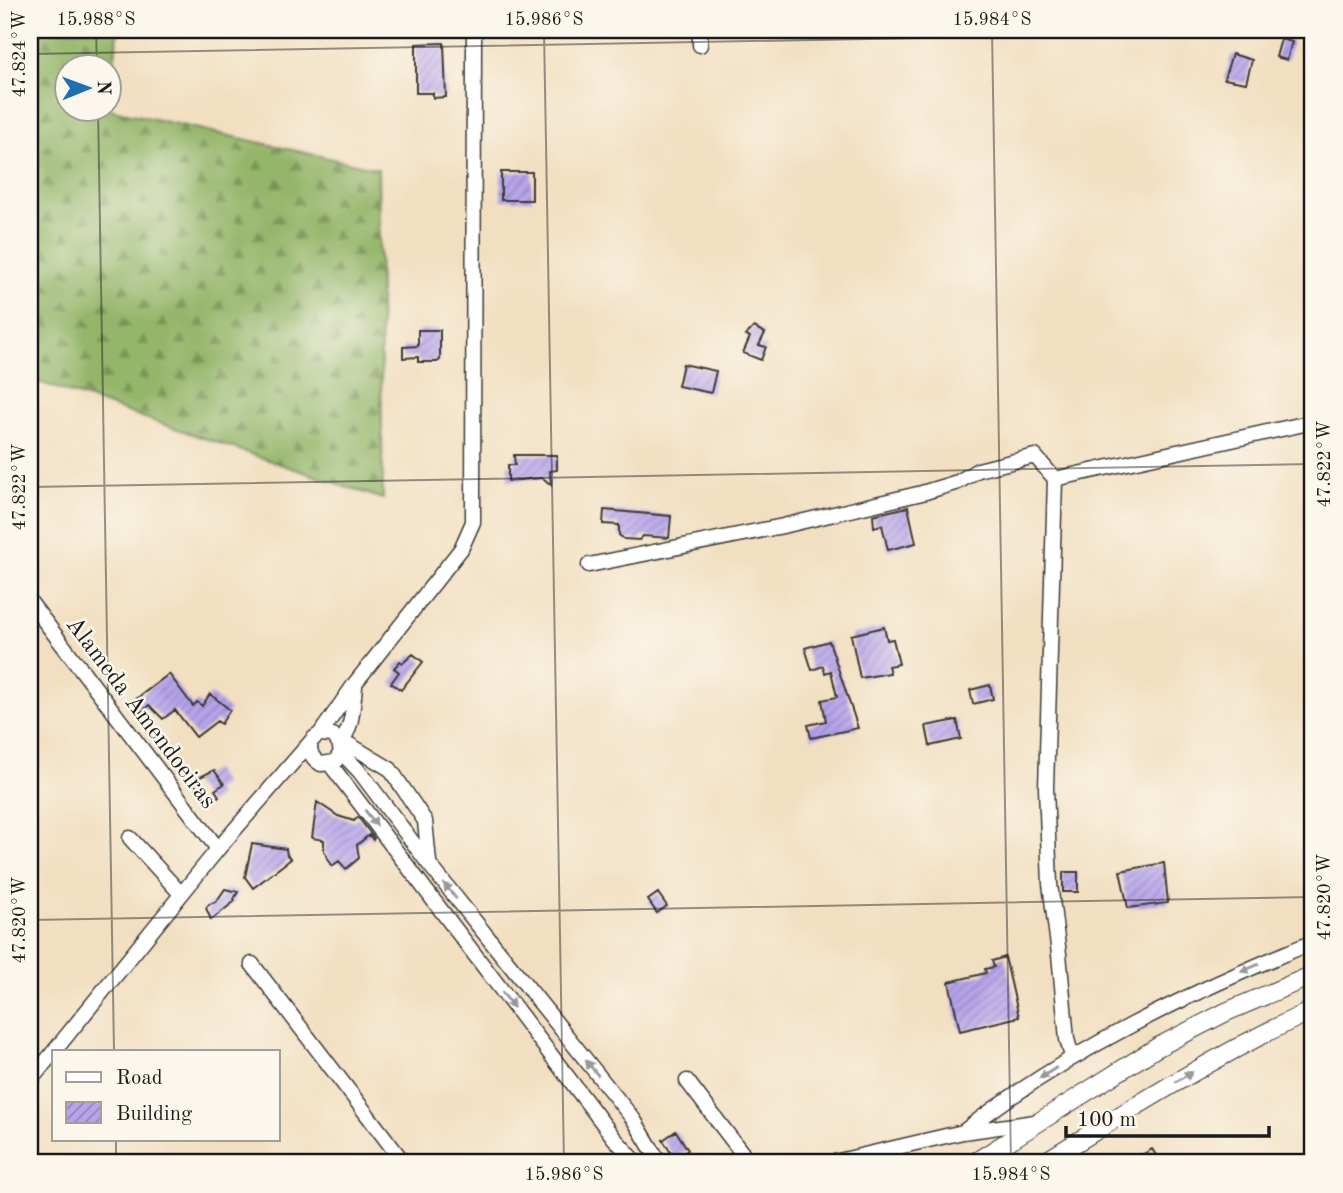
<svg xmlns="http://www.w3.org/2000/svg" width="1343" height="1193" font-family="'Old Standard TT',serif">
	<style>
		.forest { fill: url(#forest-firs); stroke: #586943; stroke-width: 2; fill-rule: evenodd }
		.building { fill: url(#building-hatch) }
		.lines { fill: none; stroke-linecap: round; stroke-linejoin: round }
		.minor-casing { stroke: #3c3935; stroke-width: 17 }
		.major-casing { stroke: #3c3935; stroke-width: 20 }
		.minor { stroke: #fff; stroke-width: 14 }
		.major { stroke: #fff; stroke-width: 18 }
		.oneway { fill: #999 }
		.ticks { fill: none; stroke: #1c1c1c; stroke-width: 2; stroke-opacity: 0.45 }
		.labels { text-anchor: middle; stroke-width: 5; stroke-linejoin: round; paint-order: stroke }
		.street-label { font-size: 24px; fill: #1c1c1c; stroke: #fbf7ec }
		.neatline { fill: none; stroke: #1c1c1c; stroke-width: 2.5 }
		.ticks-label { font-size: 18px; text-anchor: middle; fill: #1c1c1c }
	</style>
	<defs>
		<pattern id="forest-firs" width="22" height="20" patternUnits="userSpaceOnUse" patternTransform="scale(1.75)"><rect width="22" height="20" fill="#94b66a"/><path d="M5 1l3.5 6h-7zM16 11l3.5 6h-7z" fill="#789356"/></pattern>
		<pattern id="building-hatch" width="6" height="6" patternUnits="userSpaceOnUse" patternTransform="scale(1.75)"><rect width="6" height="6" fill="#b6a4eb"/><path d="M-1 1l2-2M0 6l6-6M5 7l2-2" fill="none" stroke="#9385be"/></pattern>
	</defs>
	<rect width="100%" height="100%" fill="#fbf7ec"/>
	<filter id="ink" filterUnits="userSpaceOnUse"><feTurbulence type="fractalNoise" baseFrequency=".0143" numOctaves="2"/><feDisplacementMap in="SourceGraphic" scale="14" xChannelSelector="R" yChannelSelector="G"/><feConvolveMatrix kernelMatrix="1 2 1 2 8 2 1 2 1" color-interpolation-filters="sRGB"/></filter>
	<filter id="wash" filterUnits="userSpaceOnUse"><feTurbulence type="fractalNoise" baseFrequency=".00686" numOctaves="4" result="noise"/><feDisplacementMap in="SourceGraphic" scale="28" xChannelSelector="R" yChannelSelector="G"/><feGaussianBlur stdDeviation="1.57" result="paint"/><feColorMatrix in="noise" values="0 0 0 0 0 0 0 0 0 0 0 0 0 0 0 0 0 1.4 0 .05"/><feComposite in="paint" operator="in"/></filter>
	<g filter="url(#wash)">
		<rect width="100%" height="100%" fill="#f2dfc1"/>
		<path class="forest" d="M 30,30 L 118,30 L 109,109 L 378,169 L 383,499 L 30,379 ZM 66,66 L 108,66 L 108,108 L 66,108 Z"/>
		<g id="blocks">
			<path class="building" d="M 1281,39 L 1292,42 L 1287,60 L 1276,57 Z
				M 444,43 L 446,97 L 433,98 L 433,93 L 416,93 L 416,44 Z
				M 1232,54 L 1252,60 L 1246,83 L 1224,79 Z
				M 501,172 L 532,172 L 532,200 L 501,200 Z
				M 754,327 L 765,333 L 759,345 L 766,347 L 761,360 L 743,353 L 750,337 L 746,335 Z
				M 418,330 L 440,330 L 440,360 L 437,362 L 418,362 L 418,357 L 403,358 L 403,347 L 418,346 Z
				M 683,364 L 716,371 L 711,393 L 678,386 Z
				M 514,455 L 557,455 L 557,470 L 550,471 L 551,485 L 543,478 L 508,481 L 508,465 L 515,465 Z
				M 908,507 L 916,543 L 888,550 L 882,525 L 874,527 L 873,515 Z
				M 604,510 L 671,516 L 669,538 L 643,536 L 639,540 L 624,539 L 619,535 L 619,525 L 603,524 Z
				M 884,627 L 887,640 L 893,639 L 899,664 L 888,666 L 890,673 L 860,678 L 851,635 Z
				M 829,641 L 858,728 L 811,738 L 808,725 L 826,721 L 822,700 L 837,697 L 831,671 L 825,673 L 823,666 L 812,670 L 805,648 Z
				M 413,654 L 423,662 L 401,690 L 391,683 L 399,672 L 394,668 L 400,661 L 403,663 Z
				M 169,674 L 193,706 L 197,702 L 202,706 L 210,694 L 230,710 L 221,724 L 217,721 L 196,737 L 175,710 L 163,719 L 149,705 L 141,713 L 132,702 Z
				M 990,685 L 993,699 L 973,704 L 970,690 Z
				M 957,720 L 961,739 L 930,746 L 926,726 Z
				M 214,770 L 224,784 L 215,790 L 219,796 L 209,804 L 192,781 Z
				M 317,802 L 338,816 L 354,821 L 358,817 L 374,838 L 373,840 L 369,835 L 357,845 L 359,858 L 346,869 L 339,861 L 332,866 L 324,851 L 324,840 L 312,838 Z
				M 252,844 L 286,849 L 287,855 L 291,859 L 253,888 L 245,877 Z
				M 1164,863 L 1168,903 L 1128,908 L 1120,871 Z
				M 1063,872 L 1078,872 L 1078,892 L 1063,892 Z
				M 225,889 L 238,892 L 234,899 L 235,901 L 211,920 L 206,908 L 209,904 L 216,902 Z
				M 658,893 L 667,906 L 657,913 L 648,900 Z
				M 1005,957 L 1019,1017 L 960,1031 L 949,982 L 986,973 L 985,969 L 994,967 L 992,961 Z
				M 676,1131 L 688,1150 L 675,1159 L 663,1140 Z
				M 1152,1149 L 1161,1163 L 1129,1163 Z"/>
		</g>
	</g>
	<g filter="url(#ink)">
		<use href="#blocks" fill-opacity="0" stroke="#3c3935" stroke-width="2"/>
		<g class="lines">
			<defs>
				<path id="minor" d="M 700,30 L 700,45
					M 589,565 L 783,526 L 922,493 L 958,482 L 978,470 L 1035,456 L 1055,479
					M 30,602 L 218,849
					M 320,734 L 356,682 L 461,549 L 473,522 L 474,30
					M 339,743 C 353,732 353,703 355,687
					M 341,746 L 350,745 L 390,769 L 425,821 L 429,862
					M 341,752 L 360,772 L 429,864 L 634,1120 L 660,1163
					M 330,764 L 614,1138 L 637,1163
					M 130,838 L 181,894
					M 252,964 L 404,1163
					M 1072,1057 L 1067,1039 L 1059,954 L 1050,884 L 1046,788 L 1055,479 L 1313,422
					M 30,1081 L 218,849 L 314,738 L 320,734 L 333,735 L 339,743 L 341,752 L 335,762 L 321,764 C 313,759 310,755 310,744
					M 687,1081 L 742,1153
					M 963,1132 C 1068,1050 1191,992 1313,942
					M 830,1163 L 963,1132 L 1035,1122"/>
				<path id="major" d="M 974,1163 L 1156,1048 L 1226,1012 L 1313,975
					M 1043,1163 C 1131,1109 1219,1053 1313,1010"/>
			</defs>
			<use href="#minor" class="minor-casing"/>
			<use href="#major" class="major-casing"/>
			<use href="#minor" class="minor"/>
			<use href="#major" class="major"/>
		</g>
		<defs><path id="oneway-solid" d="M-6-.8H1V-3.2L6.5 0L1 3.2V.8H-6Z" transform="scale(1.75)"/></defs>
		<g class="oneway">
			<use href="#oneway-solid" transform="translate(371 818) rotate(53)"/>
			<use href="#oneway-solid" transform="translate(450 891) rotate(-129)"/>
			<use href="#oneway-solid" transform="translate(1250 968) rotate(157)"/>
			<use href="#oneway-solid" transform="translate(508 1000) rotate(53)"/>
			<use href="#oneway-solid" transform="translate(592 1068) rotate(-129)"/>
			<use href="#oneway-solid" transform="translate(1048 1073) rotate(147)"/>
			<use href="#oneway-solid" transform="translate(1184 1077) rotate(-30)"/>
		</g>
	</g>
	<path class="ticks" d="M 96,30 L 97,66M 544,30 L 564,1163M 992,30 L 1011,1163M 30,54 L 1313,31M 98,108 L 114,1051M 30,487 L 1313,464M 30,920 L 1313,897M 116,1139 L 116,1163"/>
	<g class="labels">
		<g class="street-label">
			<text transform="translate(142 712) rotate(53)" y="8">Alameda Amendoeiras</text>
		</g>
	</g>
	<rect width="1343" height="1193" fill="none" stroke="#fbf7ec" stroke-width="77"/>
	<rect x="52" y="1050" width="228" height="91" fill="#fbf7ec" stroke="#a29f99" stroke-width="2"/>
	<rect x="66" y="1072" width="35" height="10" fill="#ffffff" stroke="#a29f99" stroke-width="2"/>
	<text x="116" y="1084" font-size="21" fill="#1c1c1c">Road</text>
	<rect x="66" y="1102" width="35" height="21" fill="url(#building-hatch)" stroke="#a29f99" stroke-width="2"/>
	<text x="116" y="1120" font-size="21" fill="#1c1c1c">Building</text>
	<g transform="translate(88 88) rotate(89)"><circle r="33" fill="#fbf7ec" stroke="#a29f99" stroke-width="2"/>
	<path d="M0-5L12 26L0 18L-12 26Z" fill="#1f6fb2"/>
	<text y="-10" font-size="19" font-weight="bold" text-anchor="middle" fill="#1c1c1c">N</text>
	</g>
	<path d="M1066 1126v10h203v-10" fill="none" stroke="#1c1c1c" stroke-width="3.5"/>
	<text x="1077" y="1126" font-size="21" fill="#1c1c1c" stroke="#fbf7ec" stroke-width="5" paint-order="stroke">100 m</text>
	<rect x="38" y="38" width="1266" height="1116" class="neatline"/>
	<g class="ticks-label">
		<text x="96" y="25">15.988°S</text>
		<text x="544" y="25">15.986°S</text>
		<text x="992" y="25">15.984°S</text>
		<text transform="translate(19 54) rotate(-90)" y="6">47.824°W</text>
		<text transform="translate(1324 464) rotate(-90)" y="6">47.822°W</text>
		<text transform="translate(19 487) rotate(-90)" y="6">47.822°W</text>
		<text transform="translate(1324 897) rotate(-90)" y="6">47.820°W</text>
		<text transform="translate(19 920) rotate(-90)" y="6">47.820°W</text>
		<text x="564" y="1180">15.986°S</text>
		<text x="1011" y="1180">15.984°S</text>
	</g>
</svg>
